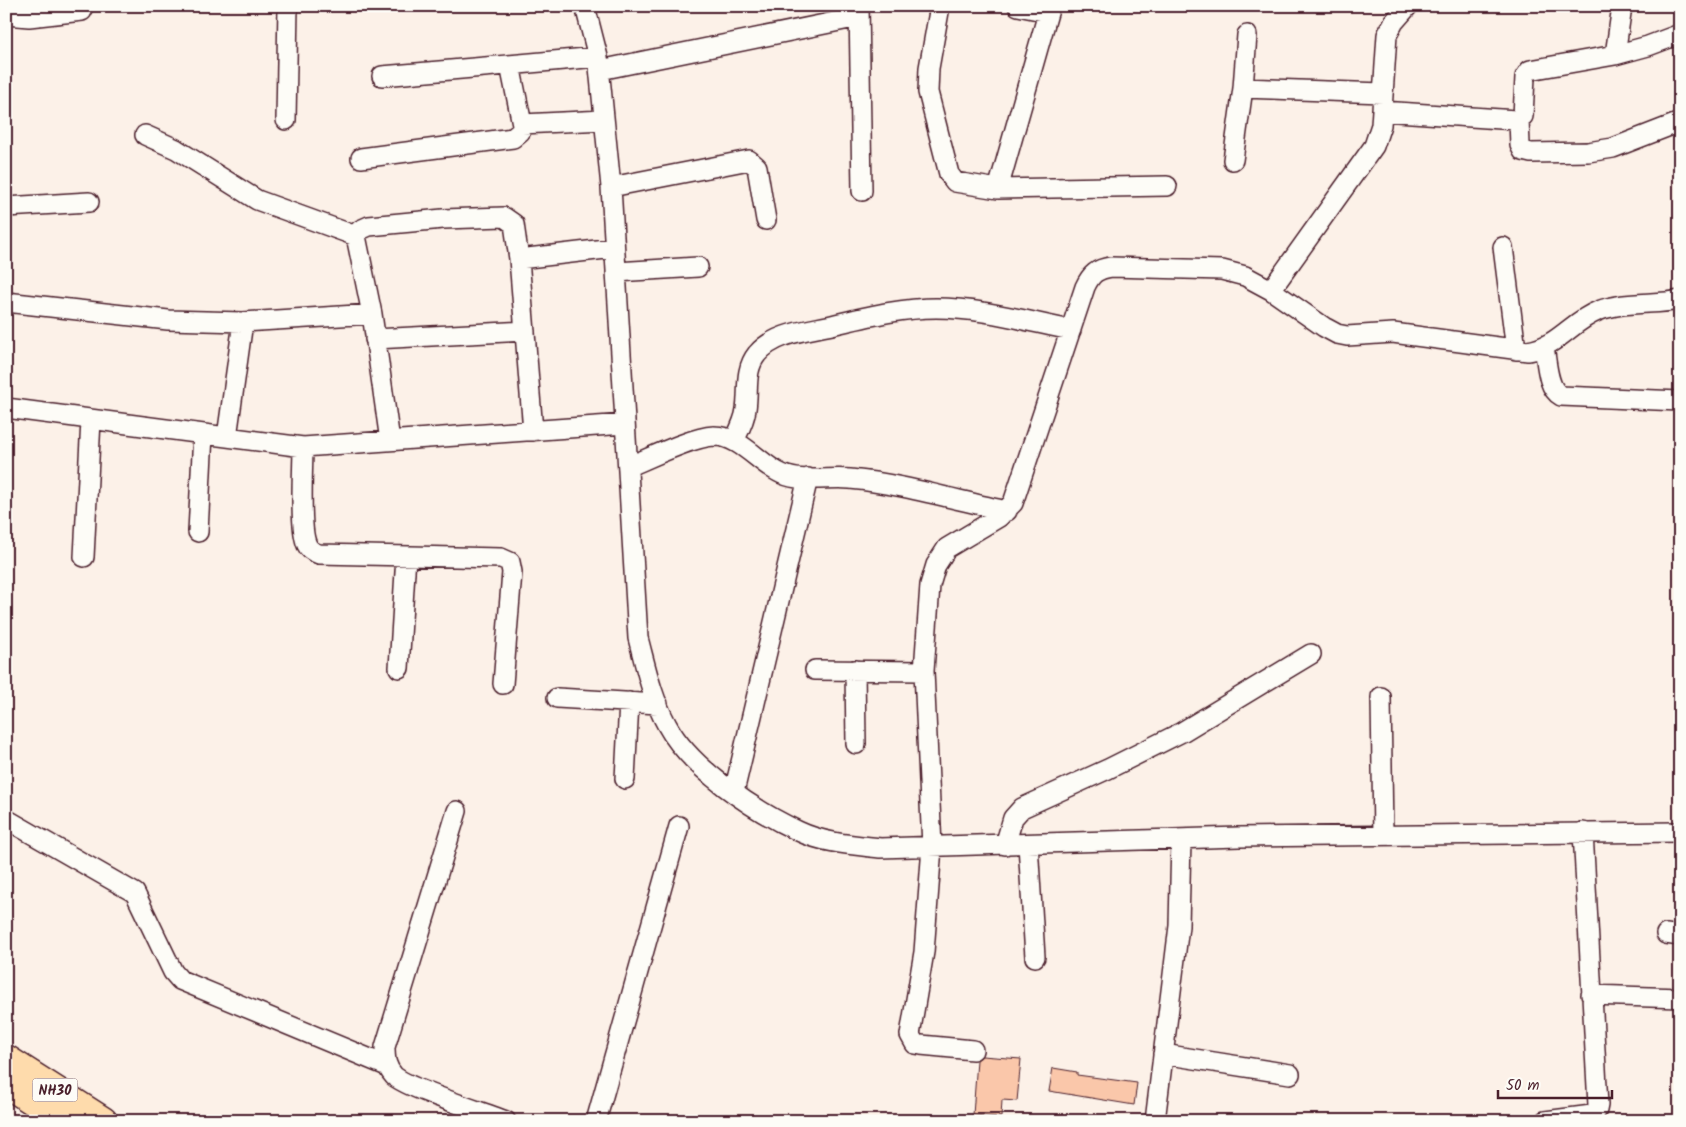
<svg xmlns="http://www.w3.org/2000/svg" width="1686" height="1127" font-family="Kalam,sans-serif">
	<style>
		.building { fill: #fac7aa; stroke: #4a1f2b }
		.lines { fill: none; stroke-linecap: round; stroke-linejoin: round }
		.minor-casing { stroke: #4a1f2b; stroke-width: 22 }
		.highway-casing { stroke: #4a1f2b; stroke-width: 31 }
		.minor { stroke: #fdfcf7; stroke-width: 19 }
		.highway { stroke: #fedbac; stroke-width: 28 }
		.labels { text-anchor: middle; stroke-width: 5; stroke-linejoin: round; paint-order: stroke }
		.shield { fill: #fdfcf7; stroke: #806168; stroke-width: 1 }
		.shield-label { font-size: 14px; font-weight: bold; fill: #4a1f2b }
	</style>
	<rect width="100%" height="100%" fill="#fcf1e8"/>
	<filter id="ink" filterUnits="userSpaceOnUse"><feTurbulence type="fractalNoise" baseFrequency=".02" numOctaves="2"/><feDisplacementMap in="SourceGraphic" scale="10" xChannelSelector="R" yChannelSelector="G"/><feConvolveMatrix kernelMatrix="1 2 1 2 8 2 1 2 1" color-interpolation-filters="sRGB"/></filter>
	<g filter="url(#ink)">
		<path class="building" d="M 982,1056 L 1021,1059 L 1017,1101 L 1002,1100 L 1001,1117 L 973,1115 L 977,1060 Z
			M 1053,1068 L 1077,1072 L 1077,1075 L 1137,1083 L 1134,1105 L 1049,1091 Z"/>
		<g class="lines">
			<defs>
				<path id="minor" d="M 585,6 L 598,57 L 611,187 L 638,638 C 646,668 652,698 667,725 C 690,768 755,811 798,831 C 823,843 853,845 880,848 L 1239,837 L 1680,832
					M 859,6 L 862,191
					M 940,6 L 929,68 L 928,92 L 949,174 L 955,182 L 998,189 L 1167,186
					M 1018,6 L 1048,12
					M 6,15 L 29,17 L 82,11
					M 1615,55 L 1622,6
					M 600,70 L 859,17
					M 382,76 L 598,57
					M 1243,88 L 1383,93
					M 1382,111 L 1516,120 L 1523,116 L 1525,77 L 1530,70 L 1615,55 L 1648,46 L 1680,34
					M 286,120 L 288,6
					M 1519,120 L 1520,145 L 1523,151 L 1531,153 L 1588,152 L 1613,148 L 1680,122
					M 522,124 L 604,120
					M 145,135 L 176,149 L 257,200 L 356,236
					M 361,158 L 513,138 L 521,131 L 522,124 L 510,65
					M 1233,160 L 1243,88 L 1247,35
					M 611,187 L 749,160 L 757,167 L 766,220
					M 998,189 L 1050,6
					M 6,207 L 89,202
					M 1503,247 L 1516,350
					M 519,259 L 614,248
					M 616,272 L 698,267
					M 1271,290 L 1374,146 L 1381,125 L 1387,35 L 1394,22 L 1408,6
					M 6,302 L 168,320 L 243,322 L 372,314
					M 375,339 L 525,331
					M 1544,347 C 1547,362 1547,389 1561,396 L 1680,401
					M 6,408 L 303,447 L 625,424
					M 227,437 L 243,322
					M 390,441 L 372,314 L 356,236 L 360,230 L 369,226 L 443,219 L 504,217 L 514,224 L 519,259 L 533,431
					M 734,441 C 739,431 745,420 746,409 C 749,390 744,370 757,354 C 774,334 803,331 827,326 C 862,318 899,308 936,308 C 981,308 1026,321 1071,330
					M 303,447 C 303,468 299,529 307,545 C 309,550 313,552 319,554 L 501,558 L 510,562 L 512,572 L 503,684
					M 628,467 C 649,458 692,437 714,436 C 741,436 759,464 782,474 C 803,483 829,477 850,479 C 903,484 955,500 1007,511
					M 198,532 L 203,434
					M 84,557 L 91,420
					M 399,668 L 406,556
					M 815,670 L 924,671
					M 855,670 L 856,744
					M 1381,697 L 1383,835
					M 557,698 L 658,704
					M 625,779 L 629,702
					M 734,792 L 808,478
					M 457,811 L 385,1047 C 385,1059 386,1067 394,1076 C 409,1089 483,1112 506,1121
					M 6,819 L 135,893 L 173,972 L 180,980 L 387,1066
					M 1028,844 L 1035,957
					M 1005,845 L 1013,818 L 1022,808 L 1108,769 L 1182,732 L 1311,654
					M 1666,934 L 1680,936
					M 1591,995 L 1680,998
					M 973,1050 L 921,1045 L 915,1044 L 910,1035 L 924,952 L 932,847 L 924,671 L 930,585 L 936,565 L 947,548 L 999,517 L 1013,503 L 1085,287 C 1091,274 1097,269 1111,267 L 1222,270 L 1245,276 L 1271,290 L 1324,327 L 1337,334 L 1347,336 L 1393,333 L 1528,351 C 1557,347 1572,321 1598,311 C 1623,301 1654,305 1680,300
					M 1163,1054 L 1290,1074
					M 596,1121 L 679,826
					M 1155,1121 L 1179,926 L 1181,839
					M 1545,1121 L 1592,1115 L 1597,1110 L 1598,1105 L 1583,832"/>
				<path id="highway" d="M 6,1059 L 103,1121
					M 6,1083 L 64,1121"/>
			</defs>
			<use href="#minor" class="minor-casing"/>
			<use href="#highway" class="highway-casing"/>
			<use href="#minor" class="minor"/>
			<use href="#highway" class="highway"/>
		</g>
	</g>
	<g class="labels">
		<rect class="shield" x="32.5" y="1078.5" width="45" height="23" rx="4"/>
		<g class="shield-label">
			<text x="55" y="1095">NH30</text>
		</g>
	</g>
	<rect width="1686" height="1127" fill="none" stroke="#fdfcf7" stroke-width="25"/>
	<rect x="12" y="12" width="1661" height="1102" fill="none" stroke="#4a1f2b" stroke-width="2" filter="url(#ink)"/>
	<path d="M1498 1090v8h114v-8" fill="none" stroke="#4a1f2b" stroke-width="2.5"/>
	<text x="1506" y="1090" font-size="15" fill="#4a1f2b" stroke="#fdfcf7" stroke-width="4" paint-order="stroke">50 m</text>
</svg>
